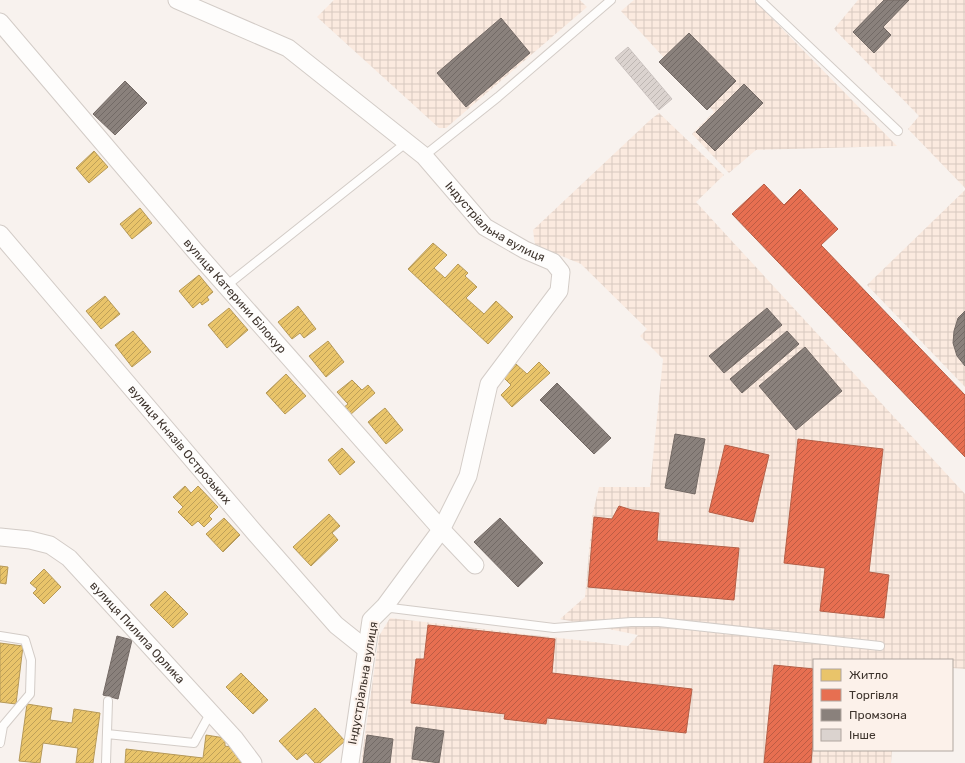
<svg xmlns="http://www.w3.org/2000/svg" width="965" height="763" font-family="Rubik,sans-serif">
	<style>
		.industrial { fill: url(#industrial-grid) }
		.homes { fill: url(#homes-hatch); stroke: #b69958 }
		.shops { fill: url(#shops-hatch); stroke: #b55e46 }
		.industry { fill: url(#industry-hatch); stroke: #746a65 }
		.building { fill: url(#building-hatch); stroke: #cbc3c0 }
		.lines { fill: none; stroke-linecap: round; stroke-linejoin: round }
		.lane-casing { stroke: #d3ccc7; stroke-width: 10 }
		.street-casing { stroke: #d3ccc7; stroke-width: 19 }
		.lane { stroke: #fefdfc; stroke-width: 8 }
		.street { stroke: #fefdfc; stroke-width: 17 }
		.labels { text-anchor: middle; stroke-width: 4; stroke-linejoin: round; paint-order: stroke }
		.street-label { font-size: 12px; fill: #3f352e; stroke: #fcf1ea }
	</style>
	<defs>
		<pattern id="industrial-grid" width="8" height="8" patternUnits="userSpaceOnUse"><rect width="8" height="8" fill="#fbeadf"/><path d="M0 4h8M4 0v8" fill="none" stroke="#d8c9c0"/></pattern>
		<pattern id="homes-hatch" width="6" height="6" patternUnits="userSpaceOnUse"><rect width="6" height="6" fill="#e9c46a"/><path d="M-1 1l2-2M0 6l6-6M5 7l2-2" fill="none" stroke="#bea058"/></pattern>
		<pattern id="shops-hatch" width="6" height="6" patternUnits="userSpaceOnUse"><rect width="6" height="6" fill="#e76f51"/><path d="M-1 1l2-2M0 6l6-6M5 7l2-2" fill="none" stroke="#bd5c44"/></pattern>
		<pattern id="industry-hatch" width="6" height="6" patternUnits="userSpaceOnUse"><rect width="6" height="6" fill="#8a817c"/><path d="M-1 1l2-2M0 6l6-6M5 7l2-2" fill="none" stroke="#726a66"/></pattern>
		<pattern id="building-hatch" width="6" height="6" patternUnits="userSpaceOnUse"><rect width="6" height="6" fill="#dbd3cf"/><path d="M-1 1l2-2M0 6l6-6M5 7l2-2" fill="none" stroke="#bdb6b2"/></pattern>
	</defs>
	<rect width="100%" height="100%" fill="#f8f2ee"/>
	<path class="industrial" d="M 334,0 L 580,0 L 587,7 L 446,128 L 439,128 L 317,17 Z
		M 634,0 L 754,0 L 897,146 L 756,150 L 729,173 L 692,134 L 714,112 L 621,11 Z
		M 858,0 L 965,0 L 965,188 L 908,129 L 919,116 L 834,29 Z
		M 659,113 L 724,175 L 696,202 L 965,494 L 965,669 L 952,668 L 952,660 L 814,660 L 814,750 L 892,750 L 891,763 L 361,763 L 379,636 L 390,618 L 628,646 L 638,635 L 560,619 L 585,597 L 592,517 L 599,487 L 650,487 L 663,359 L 640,336 L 647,329 L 581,264 L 535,245 L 533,230 L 649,121 Z
		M 965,190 L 965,387 L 867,285 Z"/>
	<path class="homes" d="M 94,151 L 108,167 L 89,183 L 76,168 Z
		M 140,208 L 152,223 L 132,239 L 120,224 Z
		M 433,243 L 447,255 L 434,268 L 445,278 L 458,264 L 468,273 L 465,276 L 477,287 L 466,298 L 484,314 L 496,301 L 513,317 L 488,344 L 408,269 Z
		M 199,275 L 213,292 L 207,297 L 209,300 L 202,305 L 200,302 L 193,308 L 179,291 Z
		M 105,296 L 120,314 L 101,329 L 86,311 Z
		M 298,306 L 316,329 L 304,338 L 300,333 L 292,339 L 278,322 Z
		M 229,308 L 248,330 L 227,348 L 208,325 Z
		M 133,331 L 151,352 L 132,367 L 115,345 Z
		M 328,341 L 344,362 L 326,377 L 309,356 Z
		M 539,362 L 550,373 L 512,407 L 501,395 L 511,385 L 503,377 L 516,364 L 527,374 Z
		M 286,374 L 306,396 L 285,414 L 266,393 Z
		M 352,380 L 362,390 L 368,385 L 375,393 L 350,415 L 343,408 L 348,404 L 337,392 Z
		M 385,408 L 403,430 L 386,444 L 368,422 Z
		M 342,448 L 355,462 L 340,475 L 328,460 Z
		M 185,486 L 191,493 L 198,486 L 218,507 L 209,516 L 212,519 L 204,527 L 198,521 L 192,526 L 178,512 L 183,507 L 173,497 Z
		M 329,514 L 340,526 L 332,533 L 338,540 L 311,566 L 293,547 Z
		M 224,518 L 240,535 L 223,552 L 206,534 Z
		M 0,566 L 8,567 L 6,584 L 0,583 Z
		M 44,569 L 61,587 L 44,604 L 33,593 L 37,589 L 30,583 Z
		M 165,591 L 188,614 L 173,628 L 150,605 Z
		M 0,643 L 23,646 L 16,704 L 0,702 Z
		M 241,673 L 268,700 L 253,714 L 226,687 Z
		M 27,704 L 52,708 L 50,720 L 72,723 L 74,709 L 100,713 L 93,763 L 76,763 L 78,748 L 43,743 L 40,763 L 19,761 Z
		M 315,708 L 345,741 L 320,763 L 315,763 L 306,753 L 297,760 L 279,741 Z
		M 206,735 L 225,738 L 225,746 L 237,748 L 242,758 L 241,763 L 125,763 L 126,749 L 203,758 Z"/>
	<path class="shops" d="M 764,184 L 784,205 L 800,189 L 838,229 L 821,245 L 965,395 L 965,457 L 732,214 Z
		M 798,439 L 883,449 L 869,572 L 889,575 L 884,618 L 820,611 L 825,568 L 784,563 Z
		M 725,445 L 769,455 L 753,522 L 709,512 Z
		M 619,506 L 632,510 L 659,513 L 657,541 L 739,548 L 734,600 L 588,587 L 594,517 L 612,519 Z
		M 428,625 L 555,639 L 552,673 L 692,689 L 686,733 L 547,718 L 546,724 L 504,719 L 505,714 L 411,703 L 416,659 L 424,659 Z
		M 774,665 L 814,669 L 814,729 L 811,763 L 764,763 Z"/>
	<path class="industry" d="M 884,0 L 909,0 L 883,27 L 891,35 L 874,53 L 853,32 Z
		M 501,18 L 530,53 L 466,107 L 437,73 Z
		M 689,33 L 736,81 L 707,110 L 659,62 Z
		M 125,81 L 147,103 L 115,135 L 93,114 Z
		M 744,84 L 763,103 L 715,151 L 696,132 Z
		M 767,308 L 782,325 L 724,373 L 709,356 Z
		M 965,311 L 965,366 L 957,356 L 953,343 L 954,331 L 958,318 Z
		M 787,331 L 799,344 L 742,393 L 730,379 Z
		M 805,347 L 842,391 L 796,430 L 759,386 Z
		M 557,383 L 611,438 L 594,454 L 540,400 Z
		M 675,434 L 705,439 L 695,494 L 665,488 Z
		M 500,518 L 543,563 L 518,587 L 474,542 Z
		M 117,636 L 132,640 L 118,699 L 103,695 Z
		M 416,727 L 444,731 L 439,763 L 412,759 Z
		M 367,735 L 393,739 L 390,763 L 363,763 Z"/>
	<path class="building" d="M 628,47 L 672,99 L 659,110 L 615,58 Z"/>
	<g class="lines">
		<defs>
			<path id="lane" d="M 760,0 L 898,131
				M 424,156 L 498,97 L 611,0
				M 226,286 L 407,142
				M 384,609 L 391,608 L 554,628 L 631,622 L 659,622 L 880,646
				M 0,636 L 25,640 L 31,660 L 30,694 L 3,726 L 0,743
				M 107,734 L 194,743 L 211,712
				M 106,763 L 108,701"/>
			<g id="street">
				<path id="s1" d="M 177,0 L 288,48 L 424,156 L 485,227 L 525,250 L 553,262 L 561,272 L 559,291 L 489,384 L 468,476 L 441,530 L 385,606 L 371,620 L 350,763"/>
				<path id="s2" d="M 0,22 L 195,251 L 440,528 L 475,565"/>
				<path id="s3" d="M 0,234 L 255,533 L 336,625 L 366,649"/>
				<path id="s4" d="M 0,537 L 30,540 L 50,545 L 69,558 L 235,739 L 253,763"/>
			</g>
		</defs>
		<use href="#lane" class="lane-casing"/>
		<use href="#street" class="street-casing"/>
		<use href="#lane" class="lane"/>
		<use href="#street" class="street"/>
	</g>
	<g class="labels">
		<g class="street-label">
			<text dy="4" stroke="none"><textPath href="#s1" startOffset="393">Індустріальна вулиця</textPath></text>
			<text dy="4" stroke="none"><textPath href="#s2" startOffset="361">вулиця Катерини Білокур</textPath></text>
			<text dy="4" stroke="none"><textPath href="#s3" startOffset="277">вулиця Князів Острозьких</textPath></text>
			<text dy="4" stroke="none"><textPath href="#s4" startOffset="175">вулиця Пилипа Орлика</textPath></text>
			<text transform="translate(363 683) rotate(-80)" y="4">Індустріальна вулиця</text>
		</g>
	</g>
	<rect x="813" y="659" width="140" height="92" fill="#fcf1ea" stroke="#b0a69f"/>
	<rect x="821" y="669" width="20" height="12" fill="#e9c46a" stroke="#b0a69f"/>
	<text x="849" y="679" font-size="12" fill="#3f352e">Житло</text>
	<rect x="821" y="689" width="20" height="12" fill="#e76f51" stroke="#b0a69f"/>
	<text x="849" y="699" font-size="12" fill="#3f352e">Торгівля</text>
	<rect x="821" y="709" width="20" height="12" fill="#8a817c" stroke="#b0a69f"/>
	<text x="849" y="719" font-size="12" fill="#3f352e">Промзона</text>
	<rect x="821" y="729" width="20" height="12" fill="#dbd3cf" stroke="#b0a69f"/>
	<text x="849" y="739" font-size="12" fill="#3f352e">Інше</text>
</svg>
